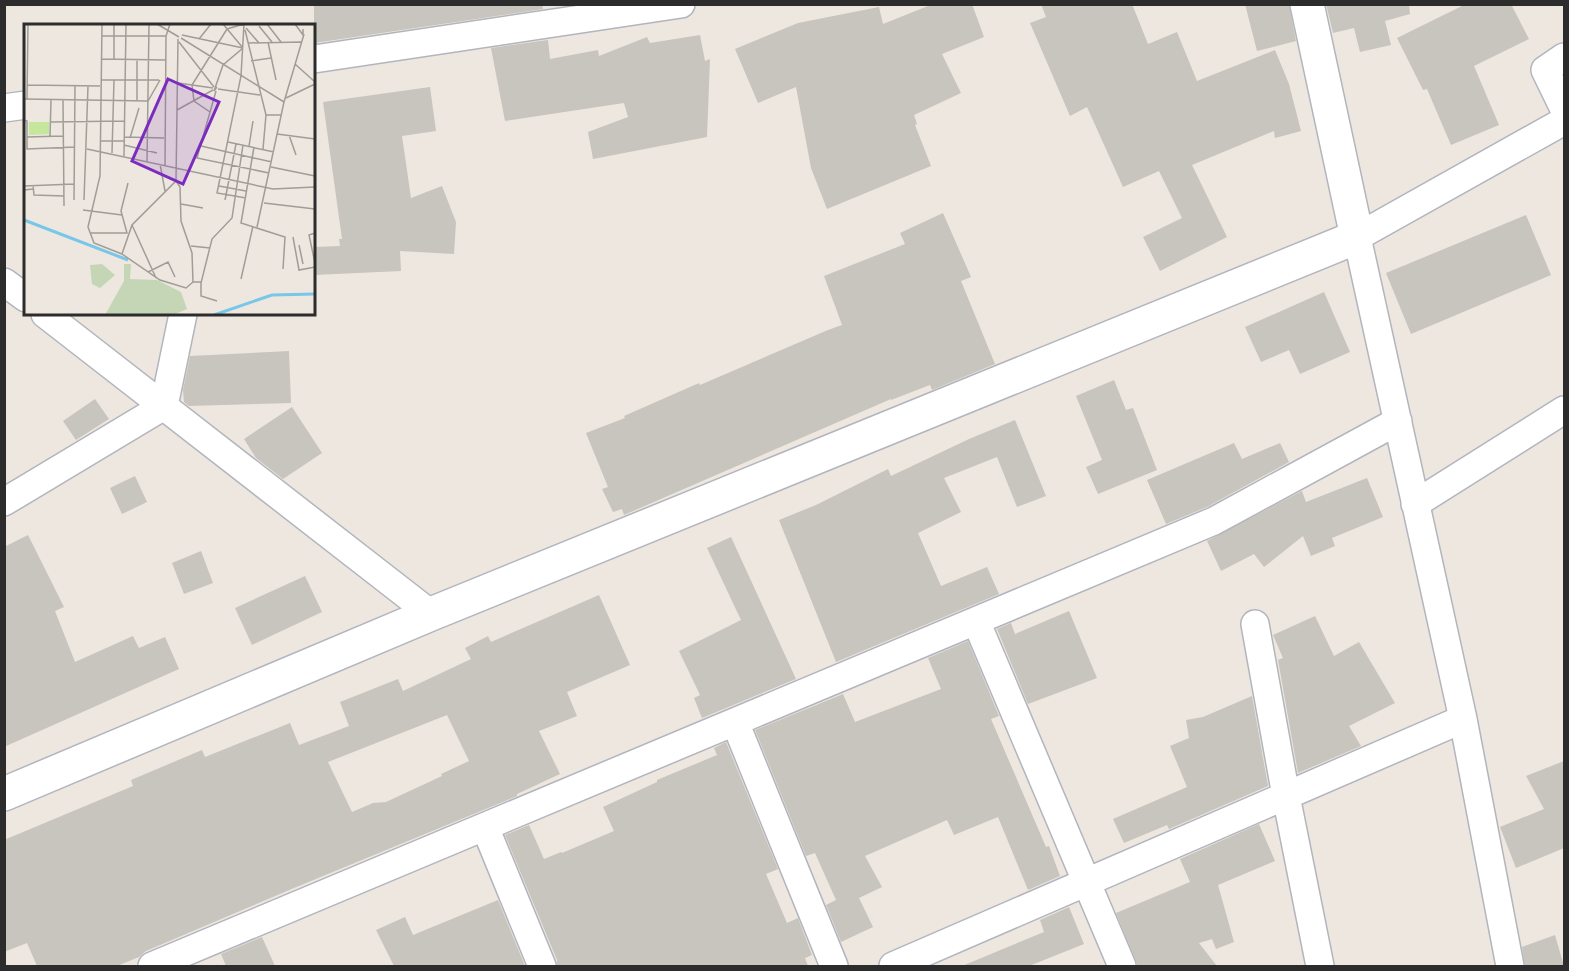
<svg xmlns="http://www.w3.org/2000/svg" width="1569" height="971" font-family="'Work Sans',sans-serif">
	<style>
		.building { fill: #c8c4be; fill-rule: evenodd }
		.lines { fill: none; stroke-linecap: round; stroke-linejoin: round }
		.street-casing { stroke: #b2b5be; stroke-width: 30 }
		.secondary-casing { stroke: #b2b5be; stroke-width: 36 }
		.street { stroke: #fff; stroke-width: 27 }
		.secondary { stroke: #fff; stroke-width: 33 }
		.inset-river { fill: none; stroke: #78c7e9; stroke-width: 3 }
		.inset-road { fill: none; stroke: #a09c97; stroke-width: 1.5 }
		.view { fill: #7b2cbf; fill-opacity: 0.15; stroke: #7b2cbf; stroke-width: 3 }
		.inset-edge { fill: none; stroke: #2c2c2c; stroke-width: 3 }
	</style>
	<rect width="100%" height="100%" fill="#ede7df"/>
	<path class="building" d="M 314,4 L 542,4 L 543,9 L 314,43 Z
		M 933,4 L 972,4 L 984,37 L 942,54 L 961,93 L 914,115 L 917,124 L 915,125 L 931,166 L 827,209 L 811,168 L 796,87 L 758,103 L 735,49 L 798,23 L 879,7 L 883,24 Z
		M 1041,4 L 1132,4 L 1148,44 L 1177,32 L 1197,81 L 1275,50 L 1289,84 L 1301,131 L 1275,138 L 1274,131 L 1192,165 L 1227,237 L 1160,271 L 1143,237 L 1182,218 L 1159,171 L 1123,187 L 1087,107 L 1070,116 L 1030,23 L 1046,17 Z
		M 1245,4 L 1289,4 L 1296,41 L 1257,51 Z
		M 1326,4 L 1409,4 L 1410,14 L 1385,21 L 1391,45 L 1360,52 L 1354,28 L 1333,33 Z
		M 1466,4 L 1511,4 L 1529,39 L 1474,66 L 1499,125 L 1451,145 L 1427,89 L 1423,90 L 1397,38 Z
		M 700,35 L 705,61 L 710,59 L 707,137 L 593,159 L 588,132 L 628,117 L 624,103 L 505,121 L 491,48 L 548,40 L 550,59 L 598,50 L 599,56 L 647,37 L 650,43 Z
		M 430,87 L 436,131 L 402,136 L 411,198 L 442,186 L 456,222 L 454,254 L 400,251 L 401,271 L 314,275 L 314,247 L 340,246 L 339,239 L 342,239 L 323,102 Z
		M 943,213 L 971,277 L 961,281 L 995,364 L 932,390 L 930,385 L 891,400 L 891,399 L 624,515 L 622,509 L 613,512 L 602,489 L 608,487 L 586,433 L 625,418 L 624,416 L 699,383 L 700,385 L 828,330 L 842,325 L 824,276 L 905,244 L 900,233 Z
		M 1526,215 L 1551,275 L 1411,334 L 1386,273 Z
		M 1324,292 L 1350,352 L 1300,374 L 1289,350 L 1261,362 L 1245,327 Z
		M 289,351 L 291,403 L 189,406 L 184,402 L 183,390 L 190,356 Z
		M 1114,380 L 1126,410 L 1133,408 L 1157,470 L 1098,494 L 1086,467 L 1102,460 L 1076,396 Z
		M 95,399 L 109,419 L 76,440 L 63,421 Z
		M 292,407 L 322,453 L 283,479 L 256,458 L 244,439 Z
		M 1015,420 L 1046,496 L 1017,507 L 997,457 L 944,478 L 961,512 L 918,533 L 941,586 L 987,567 L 999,594 L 836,662 L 779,520 L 816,505 L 888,469 L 891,476 L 969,439 Z
		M 1234,443 L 1242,459 L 1280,443 L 1289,462 L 1207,507 L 1166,524 L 1147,480 Z
		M 135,476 L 147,502 L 122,514 L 110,488 Z
		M 1367,478 L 1383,517 L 1332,538 L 1335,546 L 1311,556 L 1303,536 L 1264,567 L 1254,554 L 1221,571 L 1207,541 L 1302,491 L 1306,502 Z
		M 28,535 L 64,607 L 55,611 L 75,662 L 133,636 L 139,648 L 165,637 L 179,669 L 4,747 L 4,547 Z
		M 731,537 L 796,679 L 702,718 L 694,698 L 700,695 L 679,651 L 741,620 L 707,548 Z
		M 201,551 L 213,583 L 184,594 L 172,563 Z
		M 305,576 L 322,612 L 252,645 L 235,608 Z
		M 599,595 L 630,665 L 567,692 L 577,716 L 539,731 L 560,774 L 517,794 L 517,796 L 294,888 L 146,951 L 139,957 L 117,966 L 37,966 L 27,943 L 4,952 L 4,840 L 133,786 L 131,780 L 202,750 L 205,757 L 290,723 L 299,745 L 349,726 L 340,702 L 398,679 L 403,691 L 471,659 L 465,648 L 488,636 L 491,642 ZM 447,715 L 469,761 L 441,774 L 442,776 L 386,802 L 373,803 L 352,812 L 328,762 Z
		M 1069,611 L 1097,678 L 1028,704 L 997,629 L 1011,623 L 1015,634 Z
		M 1315,616 L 1334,656 L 1359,642 L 1395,703 L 1349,726 L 1361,746 L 1298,773 L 1278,660 L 1283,658 L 1273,635 Z
		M 968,641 L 999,716 L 991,719 L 1046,847 L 1049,846 L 1060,876 L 1028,890 L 998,817 L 954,835 L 947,820 L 865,856 L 882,887 L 859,898 L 873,927 L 841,942 L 826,905 L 836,900 L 815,853 L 806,856 L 755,730 L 843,694 L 855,722 L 941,689 L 928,658 Z
		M 1252,696 L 1268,786 L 1169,829 L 1167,825 L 1124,843 L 1113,819 L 1187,787 L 1170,746 L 1189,738 L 1186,720 L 1203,717 Z
		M 726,742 L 778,869 L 766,874 L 787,923 L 798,918 L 812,955 L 805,958 L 808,966 L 557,966 L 557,960 L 505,835 L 529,825 L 544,859 L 561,852 L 562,853 L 614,831 L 603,807 L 657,782 L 657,780 L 717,755 L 714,748 Z
		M 1564,761 L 1564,848 L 1516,868 L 1500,827 L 1544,809 L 1526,776 Z
		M 1259,824 L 1275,861 L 1218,885 L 1234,942 L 1216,949 L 1212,939 L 1199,943 L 1217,966 L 1138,966 L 1116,913 L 1190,882 L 1180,859 Z
		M 498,900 L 525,966 L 394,966 L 376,930 L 405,917 L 413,935 Z
		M 1069,907 L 1084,944 L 1029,966 L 962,966 L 1044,932 L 1040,920 Z
		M 1555,935 L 1564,966 L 1525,966 L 1522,947 Z
		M 262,937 L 275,966 L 226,966 L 221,954 Z"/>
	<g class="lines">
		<defs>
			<path id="street" d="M 1564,57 L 1545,70 L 1564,109
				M 314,59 L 681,4
				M 4,108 L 26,105
				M 4,282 L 26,298
				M 45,314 L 431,614
				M 4,502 L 164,406 L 183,314
				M 1415,504 L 1564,410
				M 976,621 L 1122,966
				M 1255,624 L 1286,796 L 1320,966
				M 735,722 L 834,966
				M 485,827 L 542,966
				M 152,966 L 1214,521 L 1398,421
				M 893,966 L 1463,719
				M 1510,966 L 1463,719 L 1357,237 L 1564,121"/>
			<path id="secondary" d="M 4,794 L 431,614 L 1357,237 L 1307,4"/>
		</defs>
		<use href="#street" class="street-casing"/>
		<use href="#secondary" class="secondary-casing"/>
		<use href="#street" class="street"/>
		<use href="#secondary" class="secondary"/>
	</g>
	<g transform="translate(24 24)">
		<rect width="291" height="291" fill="#ede7df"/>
		<path d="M 78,240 L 91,251 L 76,264 L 68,260 L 66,241 ZM 100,240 L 107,240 L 106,255 L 133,256 L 157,268 L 163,285 L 149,291 L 81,291 L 100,257 Z" fill="#c5d6b7"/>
		<path d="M 5,98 L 25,98 L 25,110 L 5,111 Z" fill="#c4e79b"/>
		<path class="inset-river" d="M 0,196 L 104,236M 190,291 L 248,271 L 291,270"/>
		<path class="inset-road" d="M 78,0 L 76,152 L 64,203 L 70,219 L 98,230M 133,0 L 155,13M 199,0 L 219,24M 220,0 L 217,52 L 193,169 L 222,174M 243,0 L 257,18M 271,0 L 279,11 L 279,5M 235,2 L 248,18M 222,4 L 235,19M 221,6 L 242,91M 158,11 L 219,24M 78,12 L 142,12M 157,14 L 260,78 L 280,10M 175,15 L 187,0M 155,18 L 190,63M 244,18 L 252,56M 224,19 L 277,18M 77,35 L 142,36M 90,35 L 90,0M 227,37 L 247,34M 271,40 L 291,58M 77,56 L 135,56M 154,59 L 189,64M 3,61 L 76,62M 193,63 L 190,67 L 199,41 L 219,24M 194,65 L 236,71M 192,67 L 173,134 L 245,149M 262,74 L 291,60M 0,75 L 124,77 L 136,56M 3,75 L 4,0M 39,76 L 40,182M 113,76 L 113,36M 153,86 L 189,66M 186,88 L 170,77 L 168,61 L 203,5 L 220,0M 0,96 L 3,97 L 3,125 L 51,123M 27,98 L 100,97M 253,110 L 291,115M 265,111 L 272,131M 26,112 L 27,76M 3,113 L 39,112M 100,113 L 140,114M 106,114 L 115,84M 76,117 L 100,117M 204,118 L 250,128M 100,121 L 133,129M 177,122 L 248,138M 225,122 L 229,97M 230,123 L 217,199 L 261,213 L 259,245M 63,125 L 249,165 L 291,163M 239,125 L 242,91 L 257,91M 88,129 L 90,56M 100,132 L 102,0M 123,138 L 125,0M 136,140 L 141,167M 141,141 L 142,12 L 146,0M 247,143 L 291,152M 152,157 L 154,15M 9,161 L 10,171 L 40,172M 0,162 L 50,160M 195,162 L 222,167M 0,176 L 0,166 L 9,165M 50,176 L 51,61M 60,176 L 64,62M 201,176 L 212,120M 240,179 L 291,185M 157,180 L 179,184M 59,186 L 98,191M 108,201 L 132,254M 233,203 L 260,78M 66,209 L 103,209 L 97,187 L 104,159M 291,209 L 285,211 L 291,239M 269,213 L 275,246 L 291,243M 275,221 L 279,240M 167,222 L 186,224M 124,248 L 144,238 L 151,253M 217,255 L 229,202M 169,258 L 162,264 L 136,256 L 98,230 L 108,201 L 152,157 L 156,163 L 157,197 L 168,229 L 169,258 L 177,258M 193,277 L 177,272 L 177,259 L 188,215 L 208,194 L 219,121"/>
		<path class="view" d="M 144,55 L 195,78 L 159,160 L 108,137 Z"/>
		<rect width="291" height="291" class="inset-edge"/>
	</g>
	<rect width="1569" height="971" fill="none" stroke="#2c2c2c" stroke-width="12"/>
</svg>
